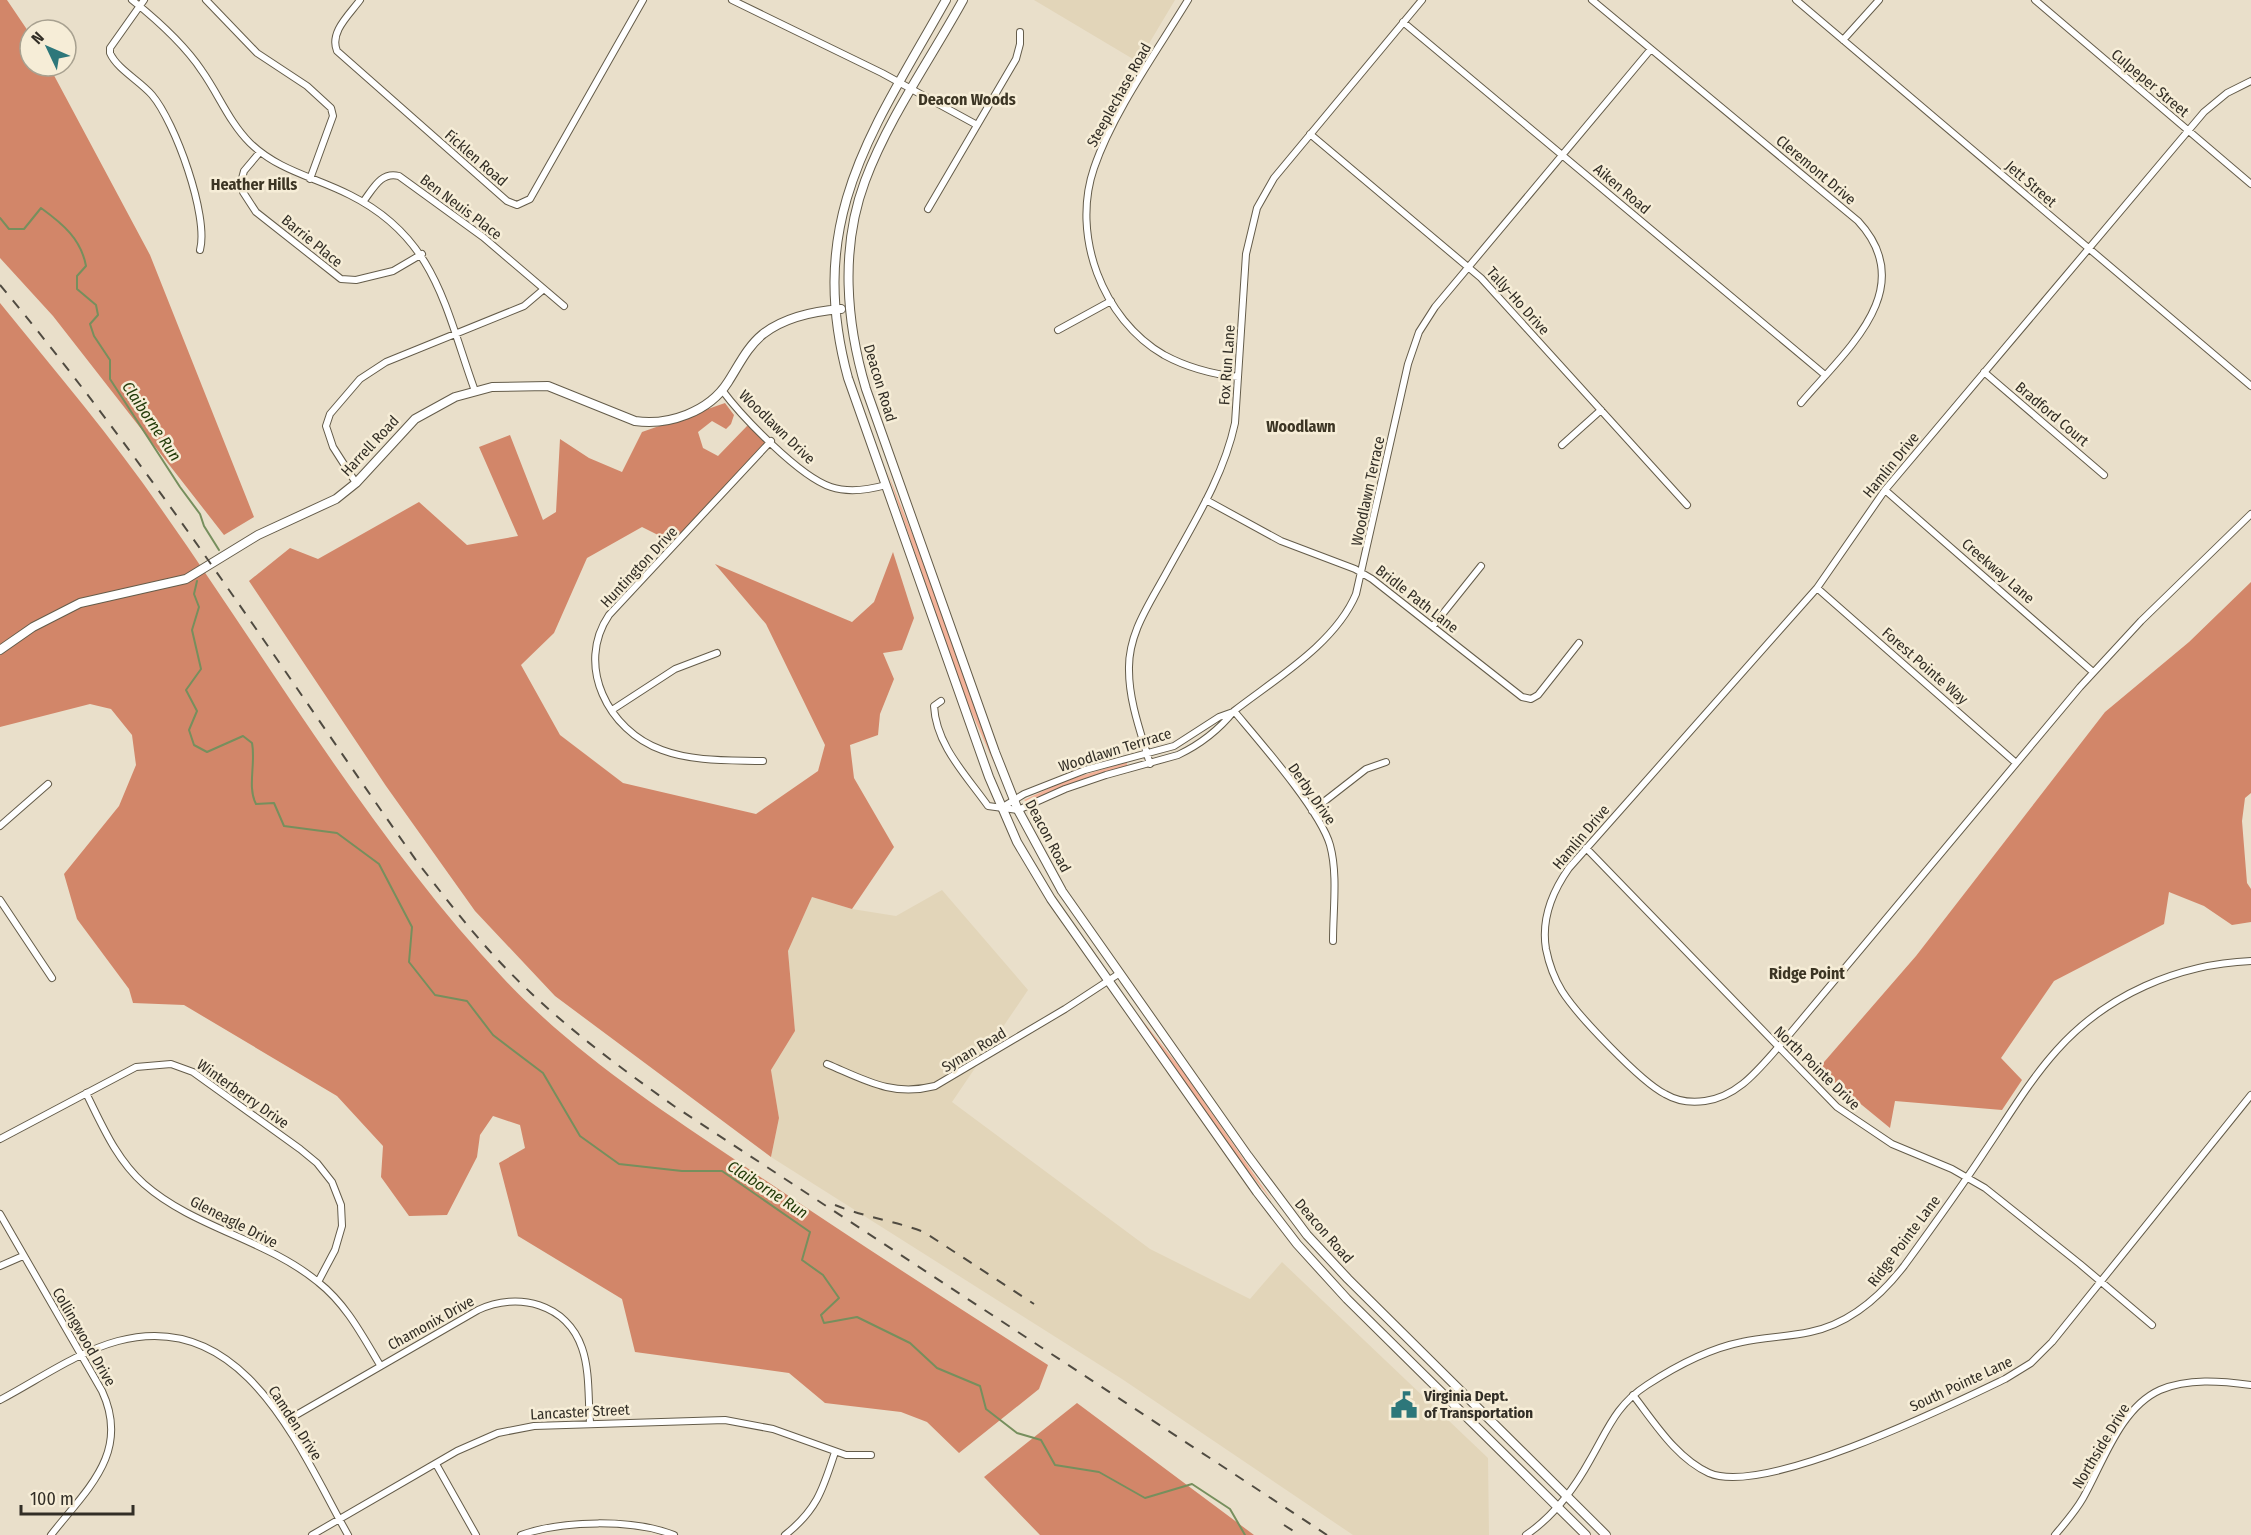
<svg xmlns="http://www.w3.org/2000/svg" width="2251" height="1535" font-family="'Fira Sans Condensed',sans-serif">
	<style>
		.built { fill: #e2d5b9 }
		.green { fill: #f3b299 }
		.forest { fill: #d28669 }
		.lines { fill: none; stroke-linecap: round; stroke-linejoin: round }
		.stream { stroke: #768f5d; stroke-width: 2 }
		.street-casing { stroke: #645c4a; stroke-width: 8 }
		.secondary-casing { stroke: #645c4a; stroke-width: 10 }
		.street { stroke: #fff; stroke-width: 6 }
		.secondary { stroke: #fff; stroke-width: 8 }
		.rail { stroke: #504b41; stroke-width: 2; stroke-dasharray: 10 10; stroke-linecap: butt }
		.labels { text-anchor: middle; stroke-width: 5; stroke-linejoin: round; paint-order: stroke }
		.street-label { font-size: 15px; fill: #322e26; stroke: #f6edd7 }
		.poi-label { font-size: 15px; font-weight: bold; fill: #322e26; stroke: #f6edd7; text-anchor: start }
		.neighbourhood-label { font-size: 16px; font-weight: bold; fill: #3c3524; stroke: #f6edd7 }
		.water-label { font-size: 16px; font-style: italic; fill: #243c0a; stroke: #f6edd7 }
	</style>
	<rect width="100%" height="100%" fill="#e9dfca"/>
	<path class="built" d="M 1034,0 L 1175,0 L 1138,62 Z
		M 942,890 L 1028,990 L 952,1102 L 1150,1249 L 1250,1299 L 1282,1262 L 1488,1458 L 1489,1535 L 1353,1535 L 1122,1379 L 771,1157 L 779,1118 L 771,1070 L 795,1031 L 788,951 L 812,897 L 852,909 L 896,916 Z"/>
	<path class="green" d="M 887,471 L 916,543 L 994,763 L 963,693 Z
		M 1127,762 L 1127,767 L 1080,780 L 1027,802 L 1024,800 L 1067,780 Z
		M 1138,1015 L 1182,1070 L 1273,1202 L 1237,1157 Z"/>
	<path class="forest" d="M 0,0 L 7,0 L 30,34 L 30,66 L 49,66 L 150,255 L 254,517 L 224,535 L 53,316 L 0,258 Z
		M 0,303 C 56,372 114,440 164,513 C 273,668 374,841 504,979 C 572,1051 655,1106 737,1161 C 839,1231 944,1298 1048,1365 L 1039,1389 L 959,1453 L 927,1422 L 901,1412 L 825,1403 L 789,1373 L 635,1352 L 622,1299 L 518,1236 L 499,1163 L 525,1148 L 520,1125 L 493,1116 L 480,1135 L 477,1157 L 447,1215 L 409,1216 L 381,1177 L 383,1146 L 337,1096 L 184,1005 L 133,1003 L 129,989 L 77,919 L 64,874 L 119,806 L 136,765 L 132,735 L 111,709 L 90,704 L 0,727 Z
		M 725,403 L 734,415 L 731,424 L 726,429 L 712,421 L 698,432 L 703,448 L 718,456 L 747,426 L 752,427 L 768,442 L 677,539 L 672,542 L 642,527 L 587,558 L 554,633 L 521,665 L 560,735 L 623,783 L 756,814 L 818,771 L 825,745 L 766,624 L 715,564 L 852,622 L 874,602 L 893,552 L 914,618 L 902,650 L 883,653 L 894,679 L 880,714 L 878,735 L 850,745 L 854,778 L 894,847 L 852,909 L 812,897 L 788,951 L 795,1031 L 771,1070 L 779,1118 L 771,1157 L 555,996 L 475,911 L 386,786 L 249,581 L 290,548 L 318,559 L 419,502 L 467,545 L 518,536 L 479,447 L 510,435 L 543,520 L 556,512 L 560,439 L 589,458 L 622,472 L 642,432 Z
		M 2251,582 L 2251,793 L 2245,798 L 2242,821 L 2247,883 L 2251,889 L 2251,922 L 2232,925 L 2204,906 L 2169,892 L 2164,924 L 2054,981 L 2001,1058 L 2022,1080 L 2002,1110 L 1895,1101 L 1890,1128 L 1818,1069 L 1916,956 L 2105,712 L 2189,642 Z
		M 1077,1403 L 1254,1535 L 1040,1535 L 984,1477 Z"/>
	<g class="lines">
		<path class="stream" d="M 0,218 L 9,229 L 24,229 L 41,208 C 63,224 81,239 86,266 L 77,276 L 77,289 L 96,305 L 98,315 L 90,324 L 94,336 L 110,360 L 110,379 L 180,487 L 200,514 L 204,526 L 219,550
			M 197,581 L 194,594 L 199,607 L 192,630 L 201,669 L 186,690 L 197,711 L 189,730 L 194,745 L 207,752 L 243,736 L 252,743 C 256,763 247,787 256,804 L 274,803 L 284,826 L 337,833 L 379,864 L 412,927 L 409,962 L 435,995 L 467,1001 L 493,1035 L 543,1073 L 580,1136 L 619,1164 L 682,1171 L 722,1171 L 810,1232 L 802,1260 L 823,1275 L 839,1298 L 821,1315 L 824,1323 L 857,1317 L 910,1343 L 937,1368 L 980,1386 L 986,1409 L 1017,1433 L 1041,1440 L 1055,1465 L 1099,1472 L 1145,1498 L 1192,1484 L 1230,1509 L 1245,1535"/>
		<defs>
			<path id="street" d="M 132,0 C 157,20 184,44 202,71 C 219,95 229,122 250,143 C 279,171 315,177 350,195 C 436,238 445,308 475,391
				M 144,0 L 110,48 L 110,53 C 117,69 140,81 152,95 C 175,122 209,216 200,250
				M 206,0 L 257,53 L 307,86 L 331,108 L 333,116 L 310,179
				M 360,0 C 350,14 329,32 337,51 L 507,201 L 517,205 L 530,199 L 643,0
				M 732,0 L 882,73 L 977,125
				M 1188,0 C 1157,51 1113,112 1094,168 C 1071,235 1102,319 1164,355 C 1188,368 1211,374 1238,377
				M 1592,0 L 1858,221 C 1921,289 1845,351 1801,403
				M 1796,0 L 2251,386
				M 2035,0 L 2251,184
				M 1403,22 L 1825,375
				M 1843,40 L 1879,0
				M 2251,81 L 2227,93 L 2204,112 L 1885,490 L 1817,588 L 1569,868 C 1552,892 1541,919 1546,949 C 1549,964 1554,978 1562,991 C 1577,1015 1641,1082 1665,1094 C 1677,1101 1691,1103 1705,1101 C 1740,1096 1760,1067 1783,1042 L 2080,687 L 2141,621 L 2251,514
				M 1310,134 L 1481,278 L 1687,505
				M 260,152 L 244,171 L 241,182 L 243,192 L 256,212 L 341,279 L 356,280 L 393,271 L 422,254
				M 363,202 C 373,189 381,171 399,176 L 483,237 L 564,306
				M 928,209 L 1016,59 L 1020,44 L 1020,32
				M 1058,330 L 1111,301
				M 1984,372 L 2104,475
				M 722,390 C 742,417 800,477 831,487 C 849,493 868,490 886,485
				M 1562,445 L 1601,410
				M 356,483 L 333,447 L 326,426 L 330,414 L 360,379 L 386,362 L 524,306 L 544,289
				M 1885,490 L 2093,672
				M 1206,500 L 1281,541 L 1355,569 L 1372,579 L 1522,697 L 1531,699 L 1538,695 L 1579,643
				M 1817,588 L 2016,763
				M 1433,626 L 1481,566
				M 941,701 L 934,706 C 936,745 966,775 988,806 L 1018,810 L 1065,789 L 1106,775 L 1178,755 C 1201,744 1218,731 1234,711 C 1275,679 1335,644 1356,594 L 1408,364 L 1419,332 L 1435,307 L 1651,49
				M 612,710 L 675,669 L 717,653
				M 1234,711 C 1259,741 1320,810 1330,845 C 1338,874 1333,910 1333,941
				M 763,761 C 730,760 694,762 662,750 C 608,731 575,665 609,615 L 771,441
				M 1150,764 C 1141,733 1129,702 1129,670 C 1128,635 1148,606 1164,577 C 1191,527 1223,479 1235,423 L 1246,254 L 1257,208 L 1274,178 L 1422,0
				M 1001,808 L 1024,794 L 1085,770 L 1174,746 L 1219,717 L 1233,712
				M 1312,811 L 1366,769 L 1386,762
				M 0,826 L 48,784
				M 1586,848 L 1837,1107 L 1892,1144 L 1952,1169 L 1985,1188 L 2080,1264 L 2152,1325
				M 0,900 L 52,978
				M 827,1064 C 865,1080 892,1097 935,1086 L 1065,1009 L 1120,973
				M 86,1093 C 102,1125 116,1159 144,1184 C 194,1228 266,1239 318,1282 C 346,1304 362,1335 380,1365
				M 0,1139 L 136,1067 L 171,1064 L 193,1072 L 300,1149 L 317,1163 L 332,1182 L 341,1205 L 342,1226 L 335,1250 L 318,1282
				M 0,1214 L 102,1391 C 131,1453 86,1490 51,1535
				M 0,1266 L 23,1256
				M 1633,1395 C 1654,1422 1676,1458 1709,1473 C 1764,1497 1949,1406 2005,1379 L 2031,1363 L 2052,1342 L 2251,1095
				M 0,1400 C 38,1380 77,1352 118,1341 C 244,1307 299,1448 348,1535
				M 284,1422 L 478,1310 C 518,1291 567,1304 582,1348 C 590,1371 588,1399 590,1422
				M 436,1464 L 476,1535
				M 312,1535 L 457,1451 L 498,1433 L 534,1426 L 725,1420 L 773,1429 L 846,1455 L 871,1455
				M 521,1535 C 563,1520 633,1519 674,1535
				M 785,1535 C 817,1510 823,1489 835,1452
				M 1526,1535 C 1554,1516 1574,1489 1590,1460 C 1608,1429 1616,1405 1647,1385 C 1676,1366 1707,1349 1742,1342 C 1764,1337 1787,1337 1810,1332 C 1849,1324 1880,1297 1904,1266 C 1931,1229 1958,1192 1983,1154 C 2007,1119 2029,1081 2057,1050 C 2106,995 2178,964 2251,961
				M 2055,1535 C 2065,1523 2075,1512 2083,1498 C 2103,1463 2120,1408 2160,1390 C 2188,1378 2221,1381 2251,1385"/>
			<path id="secondary" d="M 946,0 C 872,132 805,219 848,378 L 989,777 L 1017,842 L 1051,899 L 1257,1192 L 1297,1244 L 1347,1299 L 1586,1535
				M 963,0 C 930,60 889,117 865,181 C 840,248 846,322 866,389 L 995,752 L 1018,810 L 1062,891 L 1248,1156 L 1307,1235 L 1348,1279 L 1606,1535
				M 0,650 L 33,627 L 80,603 L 186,579 L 258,535 L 336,499 L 356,483 L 415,419 L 455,397 L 492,387 L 548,386 L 635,421 C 668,426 709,412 728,382 C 739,365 747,347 763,334 C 785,317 815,311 841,309"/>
		</defs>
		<use href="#street" class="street-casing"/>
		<use href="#secondary" class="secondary-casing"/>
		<use href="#street" class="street"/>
		<use href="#secondary" class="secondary"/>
		<path class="rail" d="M 0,285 C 153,468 281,669 418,863 C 444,896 469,929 497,959 C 549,1015 612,1062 674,1106 L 1327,1535
			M 835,1205 C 864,1217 895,1221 924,1232 L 1034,1304
			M 1284,1525 L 1300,1535"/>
	</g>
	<defs>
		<symbol id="civic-bare" viewBox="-9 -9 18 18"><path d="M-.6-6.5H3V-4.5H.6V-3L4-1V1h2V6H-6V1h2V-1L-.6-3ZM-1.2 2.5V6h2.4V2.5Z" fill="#2d777a" stroke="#f6edd7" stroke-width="2.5" paint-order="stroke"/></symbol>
	</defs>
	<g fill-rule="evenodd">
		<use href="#civic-bare" x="1385" y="1386" width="38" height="38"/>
	</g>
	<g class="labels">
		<g class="street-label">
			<text transform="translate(2150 83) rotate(40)" y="5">Culpeper Street</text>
			<text transform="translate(1119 95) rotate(-61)" y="5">Steeplechase Road</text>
			<text transform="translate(476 158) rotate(41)" y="5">Ficklen Road</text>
			<text transform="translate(1816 170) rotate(40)" y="5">Cleremont Drive</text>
			<text transform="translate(2031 184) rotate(41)" y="5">Jett Street</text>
			<text transform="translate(1622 189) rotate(40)" y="5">Aiken Road</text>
			<text transform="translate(461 207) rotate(37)" y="5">Ben Neuis Place</text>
			<text transform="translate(312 241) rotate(39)" y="5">Barrie Place</text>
			<text transform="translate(1518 301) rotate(48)" y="5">Tally-Ho Drive</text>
			<text transform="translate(1227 365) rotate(-86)" y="5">Fox Run Lane</text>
			<text transform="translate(880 383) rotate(73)" y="5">Deacon Road</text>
			<text transform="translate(2052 414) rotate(40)" y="5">Bradford Court</text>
			<text transform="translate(777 427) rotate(44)" y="5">Woodlawn Drive</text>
			<text transform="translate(370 446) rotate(-47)" y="5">Harrell Road</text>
			<text transform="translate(1891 465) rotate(-51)" y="5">Hamlin Drive</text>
			<text transform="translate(1368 491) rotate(-78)" y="5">Woodlawn Terrace</text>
			<text transform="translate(639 567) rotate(-47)" y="5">Huntington Drive</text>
			<text transform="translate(1998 571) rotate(41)" y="5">Creekway Lane</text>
			<text transform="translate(1417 599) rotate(38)" y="5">Bridle Path Lane</text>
			<text transform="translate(1925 666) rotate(41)" y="5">Forest Pointe Way</text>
			<text transform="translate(1115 750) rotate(-17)" y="5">Woodlawn Terrrace</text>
			<text transform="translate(1312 794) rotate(55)" y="5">Derby Drive</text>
			<text transform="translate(1048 836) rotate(62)" y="5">Deacon Road</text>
			<text transform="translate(1581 837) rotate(-50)" y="5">Hamlin Drive</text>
			<text transform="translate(974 1050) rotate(-31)" y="5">Synan Road</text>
			<text transform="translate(1817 1068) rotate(44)" y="5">North Pointe Drive</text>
			<text transform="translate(243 1094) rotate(35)" y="5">Winterberry Drive</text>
			<text transform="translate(234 1222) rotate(27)" y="5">Gleneagle Drive</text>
			<text transform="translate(1324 1231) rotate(49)" y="5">Deacon Road</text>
			<text transform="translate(1904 1241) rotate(-53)" y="5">Ridge Pointe Lane</text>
			<text transform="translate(431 1323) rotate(-29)" y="5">Chamonix Drive</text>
			<text transform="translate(84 1337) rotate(60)" y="5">Collingwood Drive</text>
			<text transform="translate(1961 1384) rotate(-25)" y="5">South Pointe Lane</text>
			<text transform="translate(580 1412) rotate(-3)" y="5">Lancaster Street</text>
			<text transform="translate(295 1423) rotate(57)" y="5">Camden Drive</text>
			<text transform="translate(2101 1446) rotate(-59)" y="5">Northside Drive</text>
		</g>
		<g class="poi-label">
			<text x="1424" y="1401">Virginia Dept.<tspan x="1424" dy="17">of Transportation</tspan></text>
		</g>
		<g class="neighbourhood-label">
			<text x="967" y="105">Deacon Woods</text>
			<text x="254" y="190">Heather Hills</text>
			<text x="1301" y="432">Woodlawn</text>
			<text x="1807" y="979">Ridge Point</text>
		</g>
		<g class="water-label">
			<text transform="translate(152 421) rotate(56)" y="6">Claiborne Run</text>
			<text transform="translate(768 1189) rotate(33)" y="6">Claiborne Run</text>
		</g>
	</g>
	<g transform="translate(48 48) rotate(314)"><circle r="28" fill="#f6edd7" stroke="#a8a190" stroke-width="1.5"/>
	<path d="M0-4.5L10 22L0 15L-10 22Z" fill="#2d777a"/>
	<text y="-9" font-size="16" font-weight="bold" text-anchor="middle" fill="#322e26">N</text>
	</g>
	<path d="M21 1505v9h112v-9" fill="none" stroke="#322e26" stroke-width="3"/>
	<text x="30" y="1505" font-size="18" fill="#322e26" stroke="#f6edd7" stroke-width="4.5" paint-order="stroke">100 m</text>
</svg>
